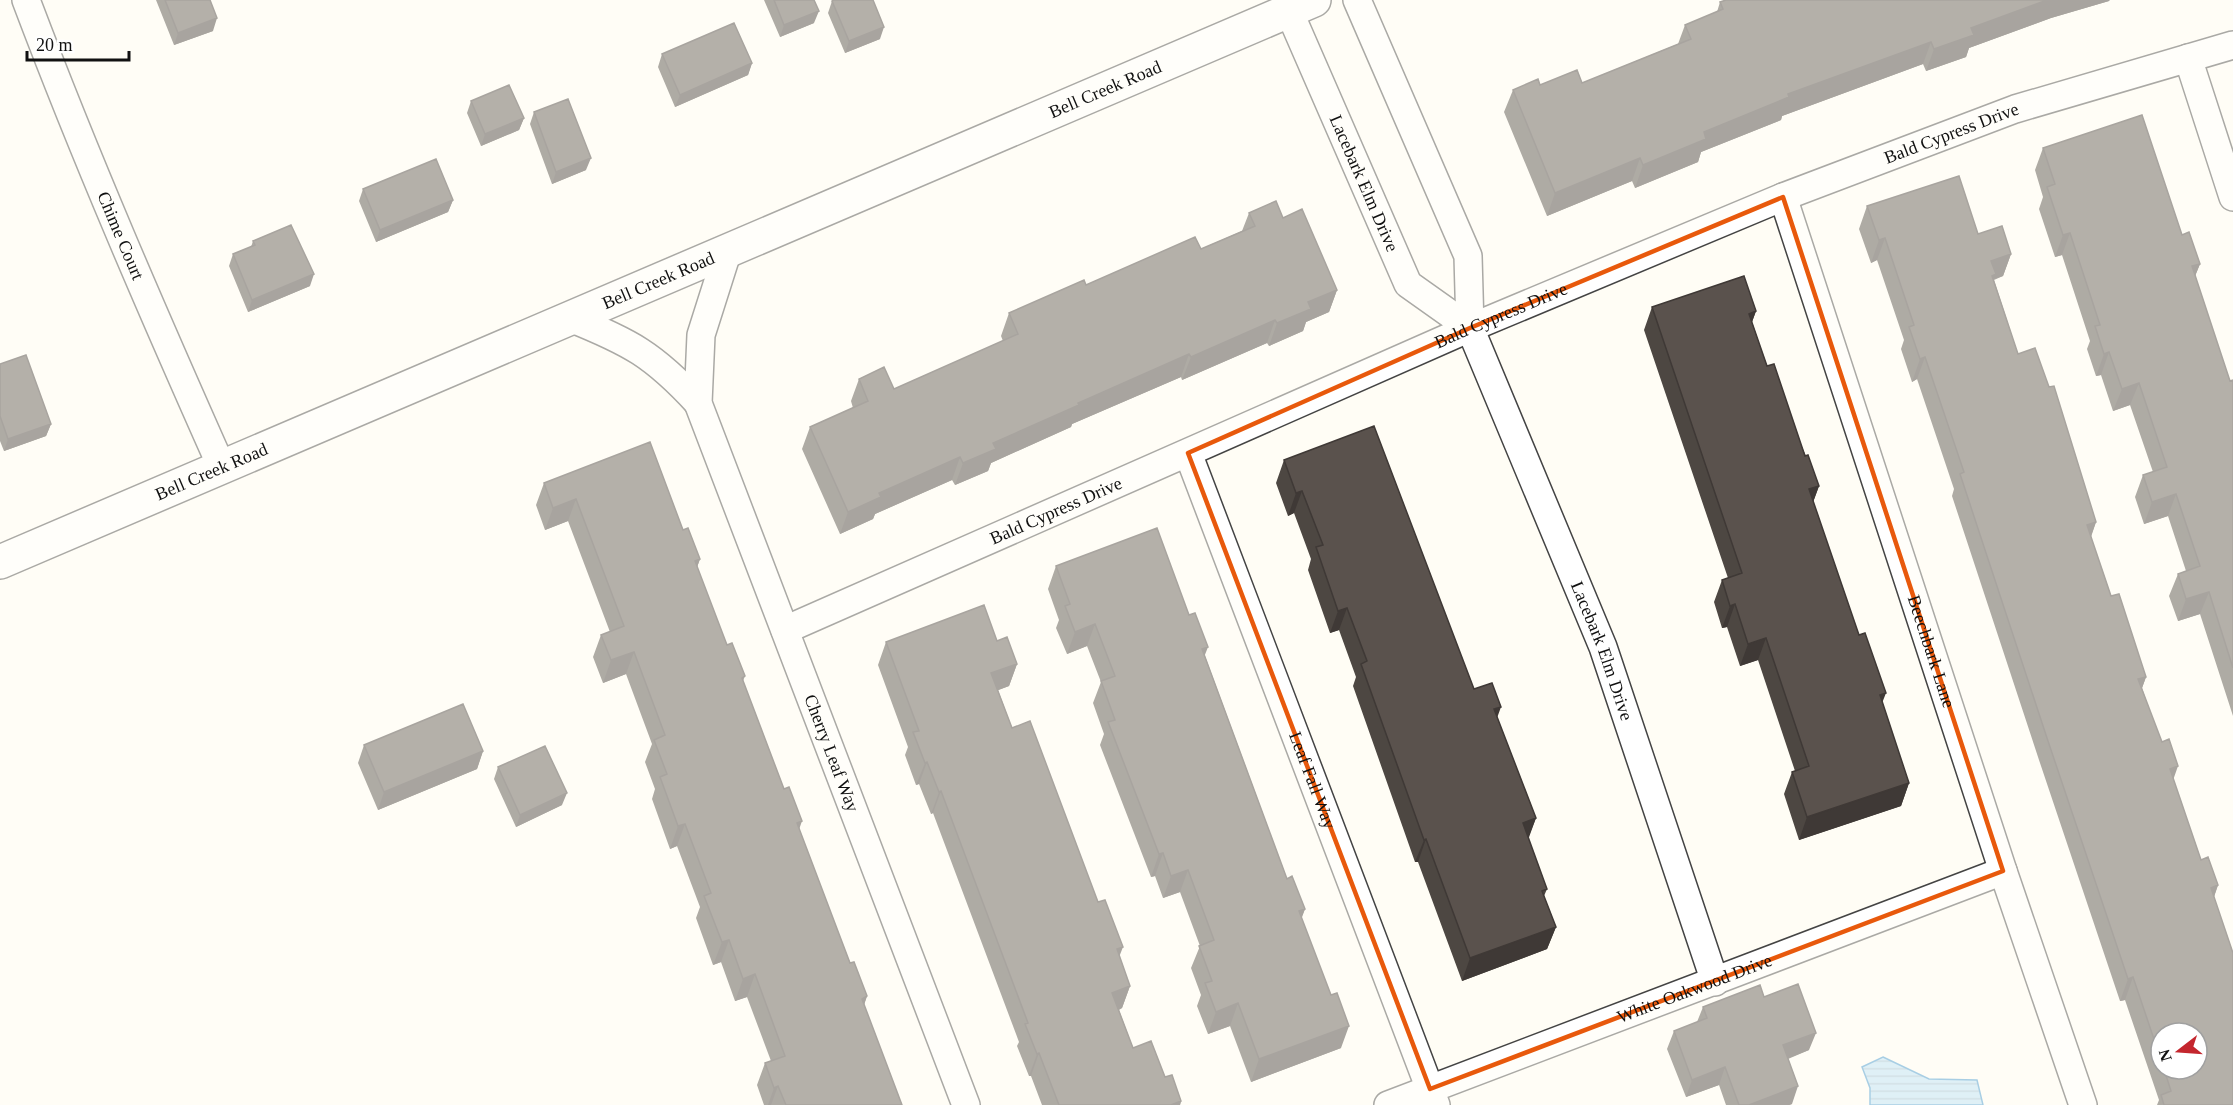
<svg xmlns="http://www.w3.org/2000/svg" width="2233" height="1105" font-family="Georgia,serif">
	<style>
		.water { fill: url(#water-rules); stroke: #3f96cf; stroke-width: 1.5 }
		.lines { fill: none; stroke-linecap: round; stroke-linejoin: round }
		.minor-casing { stroke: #444; stroke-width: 30 }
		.tertiary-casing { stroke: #444; stroke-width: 36 }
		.minor { stroke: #fff; stroke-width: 27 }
		.tertiary { stroke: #fff; stroke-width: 33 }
		.wall { fill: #4d4742; fill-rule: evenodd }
		.shaded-wall { fill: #3f3936 }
		.building { fill: #5a524d; stroke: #3f3936; stroke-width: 1.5 }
		.marked { fill: none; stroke: #e8590c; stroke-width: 4.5; stroke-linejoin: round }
		.labels { text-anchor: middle; stroke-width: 6; stroke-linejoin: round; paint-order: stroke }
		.street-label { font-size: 18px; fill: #111; stroke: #fff }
	</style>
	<defs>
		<pattern id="water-rules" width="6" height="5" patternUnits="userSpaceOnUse" patternTransform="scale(1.5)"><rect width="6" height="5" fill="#b9e0f7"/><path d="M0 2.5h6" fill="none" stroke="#9ebfd3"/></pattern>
	</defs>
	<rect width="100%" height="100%" fill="#fffdf5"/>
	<path class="water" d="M 1883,1057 L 1929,1079 L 1977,1080 L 1983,1105 L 1870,1105 L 1870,1088 L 1862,1067 Z"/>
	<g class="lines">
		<defs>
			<g id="minor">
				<path id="s1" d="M 26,0 C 86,159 153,313 222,468"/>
				<path id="s2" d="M 1357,0 L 1468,256 L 1470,328 L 1603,647 L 1715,982"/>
				<path id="s3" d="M 1289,11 L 1408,284 L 1470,328"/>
				<path d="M 2188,58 L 2233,197"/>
				<path id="s4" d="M 1783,197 L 2003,871 L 2083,1105"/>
				<path id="s5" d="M 728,250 L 701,335 L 698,403 L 966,1105"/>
				<path d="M 570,318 C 630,342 654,355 698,403"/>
				<path id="s6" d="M 1188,453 L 1436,1105"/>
				<path id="s7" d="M 785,630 L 1470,328 L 1783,197 L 2015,109 L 2233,45"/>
				<path id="s8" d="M 1388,1105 L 2003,871"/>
			</g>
			<g id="tertiary">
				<path id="s9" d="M 0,562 L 1314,0"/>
			</g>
		</defs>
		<use href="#minor" class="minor-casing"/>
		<use href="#tertiary" class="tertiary-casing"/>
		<use href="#minor" class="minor"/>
		<use href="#tertiary" class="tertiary"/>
	</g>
	<path class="wall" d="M 156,0 L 210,0 L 213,31 L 174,45 Z
		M 764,0 L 814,0 L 814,23 L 780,37 Z
		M 832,1 L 880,39 L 845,53 L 828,13 Z
		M 2109,1 L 2051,18 L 1969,48 L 1966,57 L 1926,71 L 1923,64 L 1782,116 L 1781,120 L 1701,152 L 1698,162 L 1635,188 L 1632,181 L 1547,216 L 1504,112 L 1513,90 L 1540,85 L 1582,83 L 1678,44 L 1685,25 L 1717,12 L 1720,2 Z
		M 662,54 L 752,63 L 748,75 L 675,107 L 658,67 Z
		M 471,101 L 524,118 L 519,130 L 481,146 L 467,113 Z
		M 534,112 L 586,170 L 552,184 L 530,124 Z
		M 2043,148 L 2182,235 L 2200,264 L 2195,276 L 2230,381 L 2233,380 L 2233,716 L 2200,614 L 2178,621 L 2169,596 L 2178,574 L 2186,571 L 2168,516 L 2144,524 L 2135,497 L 2143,475 L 2153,472 L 2130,405 L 2113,411 L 2101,375 L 2096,376 L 2087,349 L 2090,341 L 2062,255 L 2055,257 L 2039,209 L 2043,197 L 2035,170 Z
		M 363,189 L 453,200 L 448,212 L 376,242 L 359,201 Z
		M 1867,206 L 1978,234 L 2011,254 L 2003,276 L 1994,280 L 2018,354 L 2096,522 L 2091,537 L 2111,596 L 2146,677 L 2142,688 L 2201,860 L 2218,885 L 2214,897 L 2233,1105 L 2157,1105 L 2159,1100 L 2125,1000 L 2120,1001 L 2039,760 L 1952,496 L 1954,489 L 1917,379 L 1912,382 L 1901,349 L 1904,340 L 1877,260 L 1871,263 L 1859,229 ZM 2161,1033 L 2197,1069 L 2161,1069 Z
		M 1249,213 L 1283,218 L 1337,290 L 1329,312 L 1306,322 L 1303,331 L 1269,346 L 1267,343 L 1182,380 L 1181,377 L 1072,424 L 1071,427 L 991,463 L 988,471 L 955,485 L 952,480 L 875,514 L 873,519 L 840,534 L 802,449 L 810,427 L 853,408 L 851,401 L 859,379 L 894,389 L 1003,341 L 1001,336 L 1009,313 L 1086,285 L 1201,249 L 1242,231 Z
		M 253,241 L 310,286 L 248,312 L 229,266 L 233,254 L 251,247 Z
		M 1652,307 L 1756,311 L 1752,322 L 1767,366 L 1819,486 L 1813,502 L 1909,783 L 1901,806 L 1799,840 L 1784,794 L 1792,772 L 1795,771 L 1758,660 L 1740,666 L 1727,627 L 1722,628 L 1714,602 L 1722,580 L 1728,578 L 1644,330 Z
		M 0,364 L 51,424 L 46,436 L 4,451 L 0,441 Z
		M 1284,460 L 1497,717 L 1536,818 L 1528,838 L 1547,889 L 1544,896 L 1556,927 L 1547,949 L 1462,981 L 1418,862 L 1415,862 L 1353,686 L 1356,677 L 1339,630 L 1330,633 L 1308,570 L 1311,559 L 1294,513 L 1288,516 L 1276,483 Z
		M 544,483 L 683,530 L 700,559 L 697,567 L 727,645 L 745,676 L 743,681 L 850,963 L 867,996 L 864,1005 L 902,1105 L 764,1105 L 757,1085 L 765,1063 L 771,1061 L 747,997 L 735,1001 L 721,962 L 713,965 L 696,918 L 700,907 L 677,846 L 670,849 L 652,799 L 655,789 L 645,762 L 652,744 L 626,674 L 603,683 L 593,657 L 601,635 L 610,632 L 568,521 L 545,530 L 536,505 Z
		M 1056,566 L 1205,656 L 1287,879 L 1305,909 L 1301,918 L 1341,1048 L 1251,1082 L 1230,1026 L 1208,1034 L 1197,1006 L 1201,995 L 1191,968 L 1200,946 L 1180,892 L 1163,898 L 1155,876 L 1151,877 L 1100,745 L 1104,734 L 1093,703 L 1101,682 L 1087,646 L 1067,654 L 1056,628 L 1059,620 L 1048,589 Z
		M 886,642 L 1017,664 L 1009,686 L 998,690 L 1012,728 L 1098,902 L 1119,956 L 1130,986 L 1122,1008 L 1119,1010 L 1133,1048 L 1165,1077 L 1181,1101 L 1180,1105 L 1042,1105 L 1031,1076 L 1029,1076 L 1017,1046 L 1019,1042 L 933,813 L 931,814 L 919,784 L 916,785 L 905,755 L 908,747 L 878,665 Z
		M 364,745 L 483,751 L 477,769 L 378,810 L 358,763 Z
		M 498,767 L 562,805 L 516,827 L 494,779 Z
		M 1764,997 L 1809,1050 L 1788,1059 L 1792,1104 L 1789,1105 L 1726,1105 L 1719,1085 L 1686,1097 L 1667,1049 L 1674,1031 L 1697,1022 L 1703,1007 Z"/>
	<path class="shaded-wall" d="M 2047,0 L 2110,0 L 2109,1 L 2051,18 L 1969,48 L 1966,57 L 1926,71 L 1934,49 L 1971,28 Z
		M 819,11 L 814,23 L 780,37 L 784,25 Z
		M 217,18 L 213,31 L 174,45 L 178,33 Z
		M 884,27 L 880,39 L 845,53 L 849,41 Z
		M 1931,42 L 1923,64 L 1782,116 L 1781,120 L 1701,152 L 1698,162 L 1635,188 L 1643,165 L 1704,132 L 1788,94 Z
		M 752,63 L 748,75 L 675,107 L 680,95 Z
		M 524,118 L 519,130 L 481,146 L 485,134 Z
		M 591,158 L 586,170 L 552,184 L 556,172 Z
		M 1640,158 L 1632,181 L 1547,216 L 1555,193 Z
		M 453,200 L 448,212 L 376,242 L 380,230 Z
		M 2070,233 L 2062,255 L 2055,257 L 2063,235 Z
		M 1885,238 L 1877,260 L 1871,263 L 1879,240 Z
		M 2011,254 L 2003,276 L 1994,279 L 1988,297 L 1991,261 Z
		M 2200,264 L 2191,286 L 2192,266 Z
		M 314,274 L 310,286 L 248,312 L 252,300 Z
		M 1337,290 L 1329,312 L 1306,322 L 1303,331 L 1269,346 L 1277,323 L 1308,302 Z
		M 1756,311 L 1748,333 L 1749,314 Z
		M 1275,320 L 1267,343 L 1182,380 L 1191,357 Z
		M 2109,352 L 2101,375 L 2096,376 L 2104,354 Z
		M 1189,354 L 1181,377 L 1072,424 L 1071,427 L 991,463 L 988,471 L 955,485 L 963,463 L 993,443 L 1078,403 Z
		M 1925,357 L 1917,379 L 1912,382 L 1920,359 Z
		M 2139,383 L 2130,405 L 2113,411 L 2122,389 Z
		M 51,424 L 46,436 L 4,451 L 8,439 Z
		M 960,457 L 952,480 L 875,514 L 873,519 L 840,534 L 848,512 L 879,493 Z
		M 1819,486 L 1811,508 L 1809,489 Z
		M 1302,491 L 1294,513 L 1288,516 L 1296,493 Z
		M 2176,494 L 2168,516 L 2144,524 L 2152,502 Z
		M 576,499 L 568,521 L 545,530 L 553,508 Z
		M 2096,522 L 2088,544 L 2087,525 Z
		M 700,559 L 692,581 L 695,561 Z
		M 2209,592 L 2200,614 L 2178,621 L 2186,599 Z
		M 1735,604 L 1727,627 L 1722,628 L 1730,606 Z
		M 1347,608 L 1339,630 L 1330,633 L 1338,611 Z
		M 1095,624 L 1087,646 L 1067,654 L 1075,632 Z
		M 1766,638 L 1758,660 L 1740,666 L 1748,644 Z
		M 1208,647 L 1199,670 L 1202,649 Z
		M 634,652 L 626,674 L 603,683 L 611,660 Z
		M 1017,664 L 1009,686 L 983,696 L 991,673 Z
		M 2146,677 L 2138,699 L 2138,679 Z
		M 1886,693 L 1877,716 L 1880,695 Z
		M 1501,707 L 1493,729 L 1494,709 Z
		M 483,751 L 477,769 L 378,810 L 384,792 Z
		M 927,762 L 919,784 L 916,785 L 925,763 Z
		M 2178,766 L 2170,789 L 2170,769 Z
		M 1909,783 L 1901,806 L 1799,840 L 1807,817 Z
		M 941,791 L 933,813 L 931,814 L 939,792 Z
		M 567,793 L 562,805 L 516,827 L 520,815 Z
		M 1536,818 L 1528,840 L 1523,823 Z
		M 802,821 L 794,844 L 797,823 Z
		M 685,824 L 677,846 L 670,849 L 678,826 Z
		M 1426,839 L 1418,862 L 1415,862 L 1424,840 Z
		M 1163,853 L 1155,876 L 1151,877 L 1159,854 Z
		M 1188,870 L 1180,892 L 1163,898 L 1171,876 Z
		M 2218,885 L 2210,908 L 2211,888 Z
		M 1305,909 L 1297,931 L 1299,911 Z
		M 1556,927 L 1547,949 L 1462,981 L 1470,958 Z
		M 729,940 L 721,962 L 713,965 L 722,942 Z
		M 1123,947 L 1114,970 L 1117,949 Z
		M 755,974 L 747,997 L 735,1001 L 743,979 Z
		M 2133,977 L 2125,1000 L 2120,1001 L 2128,979 Z
		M 1130,986 L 1122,1008 L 1104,1015 L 1112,993 Z
		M 867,996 L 859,1019 L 862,999 Z
		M 1238,1003 L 1230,1026 L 1208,1034 L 1216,1012 Z
		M 1349,1026 L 1341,1048 L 1251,1082 L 1259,1059 Z
		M 1816,1033 L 1809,1050 L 1776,1063 L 1783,1045 Z
		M 1039,1053 L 1031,1076 L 1029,1076 L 1037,1054 Z
		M 1725,1067 L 1719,1085 L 1686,1097 L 1692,1080 Z
		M 778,1086 L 771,1105 L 768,1105 L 774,1088 Z
		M 1798,1086 L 1792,1104 L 1789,1105 L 1749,1105 Z
		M 1181,1101 L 1180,1105 L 1171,1105 Z"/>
	<path class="building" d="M 165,0 L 210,0 L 217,18 L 178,33 Z
		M 774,0 L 814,0 L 819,11 L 784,25 Z
		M 834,0 L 873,0 L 884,27 L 849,41 L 832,1 Z
		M 1726,0 L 2047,0 L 1971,28 L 1974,35 L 1934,49 L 1931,42 L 1788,94 L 1789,97 L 1704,132 L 1706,139 L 1643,165 L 1640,158 L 1555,193 L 1513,90 L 1538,79 L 1540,85 L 1577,70 L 1582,83 L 1691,39 L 1685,25 L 1723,9 L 1720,2 Z
		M 734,23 L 752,63 L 680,95 L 662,54 Z
		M 509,85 L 524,118 L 485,134 L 471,101 Z
		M 568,99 L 591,158 L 556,172 L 534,112 Z
		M 2142,115 L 2182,235 L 2189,232 L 2200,264 L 2192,266 L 2230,381 L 2233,380 L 2233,668 L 2209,592 L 2186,599 L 2178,574 L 2200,566 L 2176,494 L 2152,502 L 2143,475 L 2167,467 L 2139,383 L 2122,389 L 2109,352 L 2104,354 L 2095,326 L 2100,325 L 2070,233 L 2063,235 L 2047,187 L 2055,184 L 2043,148 Z
		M 436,159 L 453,200 L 380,230 L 363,189 Z
		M 1959,176 L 1978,234 L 2002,226 L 2011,254 L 1991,261 L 1996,274 L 1992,276 L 2018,354 L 2035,348 L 2049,387 L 2054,386 L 2096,522 L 2087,525 L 2111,596 L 2119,594 L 2146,677 L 2138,679 L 2162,742 L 2169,739 L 2178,766 L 2170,769 L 2201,860 L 2208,857 L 2218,885 L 2211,888 L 2233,953 L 2233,1105 L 2164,1105 L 2161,1095 L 2171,1091 L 2164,1069 L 2197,1069 L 2197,1033 L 2161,1033 L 2161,1060 L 2133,977 L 2128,979 L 2047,738 L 1960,474 L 1964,472 L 1925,357 L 1920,359 L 1909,327 L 1914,325 L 1885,238 L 1879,240 L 1867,206 Z
		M 1276,201 L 1283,218 L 1302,209 L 1337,290 L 1308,302 L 1311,309 L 1277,323 L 1275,320 L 1191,357 L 1189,354 L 1078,403 L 1079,405 L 993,443 L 996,449 L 963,463 L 960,457 L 879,493 L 881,497 L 848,512 L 810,427 L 868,401 L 859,379 L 884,367 L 894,389 L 1018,334 L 1009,313 L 1084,280 L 1086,285 L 1195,237 L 1201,249 L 1255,226 L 1249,213 Z
		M 291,225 L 314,274 L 252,300 L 233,254 L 255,245 L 253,241 Z
		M 1744,276 L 1756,311 L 1749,314 L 1767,366 L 1774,364 L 1805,456 L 1808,455 L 1819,486 L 1809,489 L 1859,635 L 1865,633 L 1886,693 L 1880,695 L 1909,783 L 1807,817 L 1792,772 L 1809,766 L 1766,638 L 1748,644 L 1735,604 L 1730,606 L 1722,580 L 1742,573 L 1652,307 Z
		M 26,355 L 51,424 L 8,439 L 0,416 L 0,364 Z
		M 1374,426 L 1474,689 L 1492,683 L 1501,707 L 1494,709 L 1536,818 L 1523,823 L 1547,889 L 1542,891 L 1556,927 L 1470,958 L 1426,839 L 1424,840 L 1361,664 L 1367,661 L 1347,608 L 1338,611 L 1316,547 L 1323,545 L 1302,491 L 1296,493 L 1284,460 Z
		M 650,442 L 683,530 L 688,528 L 700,559 L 695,561 L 727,645 L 732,643 L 745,676 L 742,678 L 784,789 L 789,787 L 802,821 L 797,823 L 850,963 L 854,962 L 867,996 L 862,999 L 902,1105 L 786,1105 L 778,1086 L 774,1088 L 765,1063 L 785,1056 L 755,974 L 743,979 L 729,940 L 722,942 L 704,896 L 711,893 L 685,824 L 678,826 L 660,777 L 667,774 L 654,740 L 665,735 L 634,652 L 611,660 L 601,635 L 624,626 L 576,499 L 553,508 L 544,483 Z
		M 1157,528 L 1189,615 L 1195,613 L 1208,647 L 1202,649 L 1287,879 L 1292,876 L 1305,909 L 1299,911 L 1331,995 L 1337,993 L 1349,1026 L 1259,1059 L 1238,1003 L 1216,1012 L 1205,983 L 1212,981 L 1199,946 L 1214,940 L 1188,870 L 1171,876 L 1163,853 L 1159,854 L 1108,722 L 1115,720 L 1101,681 L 1115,676 L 1095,624 L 1075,632 L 1065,606 L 1070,604 L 1056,566 Z
		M 984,605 L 997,641 L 1007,637 L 1017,664 L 991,673 L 1012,728 L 1030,721 L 1098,902 L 1105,900 L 1123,947 L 1117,949 L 1130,986 L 1112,993 L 1133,1048 L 1151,1041 L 1165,1077 L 1172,1075 L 1181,1101 L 1171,1105 L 1059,1105 L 1039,1053 L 1037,1054 L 1025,1024 L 1028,1023 L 941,791 L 939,792 L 927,762 L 925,763 L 913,732 L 919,731 L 886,642 Z
		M 463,704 L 483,751 L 384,792 L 364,745 Z
		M 545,746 L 567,793 L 520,815 L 498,767 Z
		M 1798,984 L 1816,1033 L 1783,1045 L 1798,1086 L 1749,1105 L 1739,1105 L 1725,1067 L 1692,1080 L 1674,1031 L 1707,1018 L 1703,1007 L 1760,985 L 1764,997 Z"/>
	<path d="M0 0H2233V1105H0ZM 1783,197 L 2003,871 L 1430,1089 L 1188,453 L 1470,328 Z" fill="#fffdf5" fill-opacity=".55" fill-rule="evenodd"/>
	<path class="marked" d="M 1783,197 L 2003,871 L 1430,1089 L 1188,453 L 1470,328 Z"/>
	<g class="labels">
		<g class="street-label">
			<text dy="6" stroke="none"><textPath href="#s9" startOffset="1202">Bell Creek Road</textPath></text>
			<text dy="6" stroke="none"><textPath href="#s7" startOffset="1268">Bald Cypress Drive</textPath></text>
			<text dy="6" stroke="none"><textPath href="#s3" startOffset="188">Lacebark Elm Drive</textPath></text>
			<text dy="6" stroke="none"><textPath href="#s1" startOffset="254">Chime Court</textPath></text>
			<text dy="6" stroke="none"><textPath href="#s9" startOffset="716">Bell Creek Road</textPath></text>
			<text dy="6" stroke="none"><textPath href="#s7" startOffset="782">Bald Cypress Drive</textPath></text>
			<text dy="6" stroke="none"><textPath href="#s9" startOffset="230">Bell Creek Road</textPath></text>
			<text dy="6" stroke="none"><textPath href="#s7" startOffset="296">Bald Cypress Drive</textPath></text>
			<text dy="6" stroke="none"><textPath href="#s2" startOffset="700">Lacebark Elm Drive</textPath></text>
			<text dy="6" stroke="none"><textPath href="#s4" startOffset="478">Beechbark Lane</textPath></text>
			<text dy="6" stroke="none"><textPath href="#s5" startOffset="532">Cherry Leaf Way</textPath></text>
			<text dy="6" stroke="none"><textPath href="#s6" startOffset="350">Leaf Fall Way</textPath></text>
			<text dy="6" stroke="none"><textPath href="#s8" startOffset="328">White Oakwood Drive</textPath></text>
		</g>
	</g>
	<g transform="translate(2179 1051) rotate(253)"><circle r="28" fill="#ffffff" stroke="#a0a0a0" stroke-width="1.5"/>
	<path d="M0-4.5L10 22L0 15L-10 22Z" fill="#c4262e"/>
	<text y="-9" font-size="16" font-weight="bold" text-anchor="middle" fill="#111111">N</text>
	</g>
	<path d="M27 51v9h102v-9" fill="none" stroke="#111111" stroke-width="3"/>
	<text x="36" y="51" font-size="18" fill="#111111" stroke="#ffffff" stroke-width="4.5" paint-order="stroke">20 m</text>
</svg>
